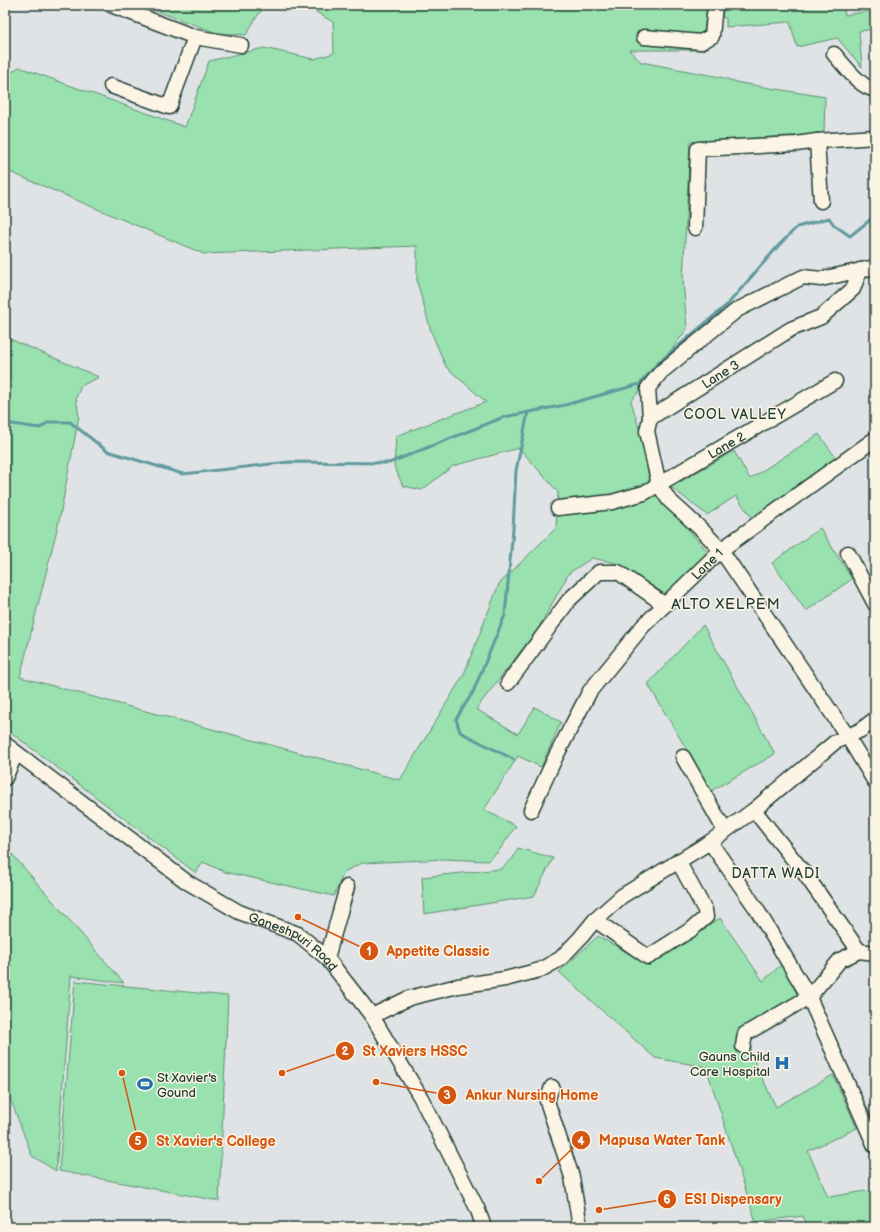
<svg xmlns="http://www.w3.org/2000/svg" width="880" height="1232" font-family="'Balsamiq Sans',sans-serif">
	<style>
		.green { fill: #99e1af; stroke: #5c8f72 }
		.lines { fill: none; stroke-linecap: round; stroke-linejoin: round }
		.stream { stroke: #5e9a9e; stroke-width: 3 }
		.minor-casing { stroke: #1f3d34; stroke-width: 17 }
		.minor { stroke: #fcf5e5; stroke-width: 14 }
		.labels { text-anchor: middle; stroke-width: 3; stroke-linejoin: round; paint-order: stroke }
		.street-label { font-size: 13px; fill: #1f3d34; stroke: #fcf5e5 }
		.poi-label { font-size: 13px; fill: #1f3d34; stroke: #fcf5e5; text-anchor: end }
		.neighbourhood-label { font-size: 14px; letter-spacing: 1px; fill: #1f3d34; stroke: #fcf5e5 }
		.quarter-label { font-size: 15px; letter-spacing: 1px; fill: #1f3d34; stroke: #fcf5e5 }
		.leader { fill: none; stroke: #d45610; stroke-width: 1.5 }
		.callout-dot { fill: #d45610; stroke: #fcf5e5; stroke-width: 1.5 }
		.mark-label { font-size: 12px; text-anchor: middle; font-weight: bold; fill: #fff }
		.callout-label { font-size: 14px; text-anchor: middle; font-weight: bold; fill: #d45610; stroke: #fcf5e5; stroke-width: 3; stroke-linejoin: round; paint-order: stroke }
	</style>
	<rect width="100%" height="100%" fill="#e0e3e5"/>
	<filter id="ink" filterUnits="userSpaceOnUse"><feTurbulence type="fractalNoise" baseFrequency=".025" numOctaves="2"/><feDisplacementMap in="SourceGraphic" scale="8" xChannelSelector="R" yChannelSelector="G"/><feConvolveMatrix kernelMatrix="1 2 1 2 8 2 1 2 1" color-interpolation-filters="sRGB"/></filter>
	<g filter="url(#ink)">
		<path class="green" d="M 140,5 L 265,5 L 256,18 L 246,35 L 217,33 Z
			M 304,5 L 707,5 L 702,50 L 629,50 L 641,62 L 720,77 L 740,83 L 825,97 L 824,134 L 690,142 L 683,280 L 687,329 L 646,383 L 631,401 L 659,496 L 709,553 L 665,594 L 616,563 L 592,558 L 569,573 L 538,629 L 476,709 L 518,734 L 535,707 L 561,722 L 541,767 L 518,756 L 484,810 L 516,826 L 498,852 L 487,861 L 446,859 L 362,863 L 344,872 L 334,896 L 225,872 L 203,862 L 196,873 L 5,728 L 9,720 L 5,718 L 5,337 L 99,377 L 81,386 L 76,398 L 79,416 L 59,521 L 20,677 L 400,780 L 464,674 L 499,584 L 556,528 L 558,492 L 519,448 L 453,466 L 422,490 L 403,486 L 394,466 L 396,436 L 486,402 L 446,367 L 431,331 L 417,282 L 417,246 L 204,254 L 5,170 L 5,77 L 19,67 L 185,127 L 209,61 L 264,48 L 314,59 L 334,53 L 333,22 Z
			M 724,5 L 843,5 L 845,15 L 875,10 L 875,29 L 859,31 L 862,67 L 837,38 L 797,47 L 790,22 L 726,27 L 726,18 L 722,17 Z
			M 819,434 L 836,458 L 752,518 L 736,496 L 707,515 L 671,487 L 734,451 L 750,479 Z
			M 820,528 L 852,579 L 806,611 L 772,563 Z
			M 703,625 L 775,754 L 711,791 L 648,684 Z
			M 5,846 L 124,983 L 71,976 L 56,1171 L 32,1156 L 7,1090 L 5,1089 Z
			M 518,848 L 553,858 L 534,896 L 424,914 L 422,877 L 501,869 L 513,858 Z
			M 720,918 L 763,981 L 783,963 L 799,999 L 740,1031 L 776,1107 L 833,1075 L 857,1128 L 808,1151 L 828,1197 L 866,1191 L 875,1193 L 875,1227 L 807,1227 L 803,1216 L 756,1222 L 706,1067 L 655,1058 L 559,972 L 598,936 L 647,964 Z
			M 75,981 L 228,996 L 219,1201 L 59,1171 Z"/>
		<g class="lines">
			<path class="stream" d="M 5,423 L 40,428 L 49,422 L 70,422 L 107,451 L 183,474 L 289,462 L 389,463 L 504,417 L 565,405 L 640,384 L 657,364 L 727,305 L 779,245 L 797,227 L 829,218 L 834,225 L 850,236 L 875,216
				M 513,759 L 460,732 L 456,719 L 473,692 L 505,615 L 513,529 L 516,471 L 528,412"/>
			<defs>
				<g id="minor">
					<path d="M 111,5 L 195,37 L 241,45"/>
					<path d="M 644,37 L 701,42 L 712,36 L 715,5"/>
					<path d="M 834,54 C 843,64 862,90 875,89"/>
					<path d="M 111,86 L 169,107 L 195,37"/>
					<path d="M 817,141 L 821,201"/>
					<path d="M 695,228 L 698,149 L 796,144 L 817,141 L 875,137"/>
					<path d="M 875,267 L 821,279 L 803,277 L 737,310 L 661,372 L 648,388 L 650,418 L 647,431 L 659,485 L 669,500 L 702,530 L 721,550 L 848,737 L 875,782"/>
					<path id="s1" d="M 650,418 L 791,329 L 821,317 L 853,289 L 860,270"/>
					<path id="s2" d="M 558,508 L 612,502 L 644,493 L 835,381"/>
					<path d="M 848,553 L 875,604"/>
					<path d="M 508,683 L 569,600 L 599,572 L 618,572 L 665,605"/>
					<path id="s3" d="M 5,744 L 187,882 L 239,912 L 298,934 L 327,958 L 372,1016 L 421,1098 L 477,1208 L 484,1227"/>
					<path d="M 683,757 L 725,831"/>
					<path d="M 5,778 L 16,753"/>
					<path id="s4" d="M 531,810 L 556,756 L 590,691 L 643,626 L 721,550 L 875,439"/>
					<path d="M 754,810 L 805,874 L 859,951"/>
					<path d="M 710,842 L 756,908 L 809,997 L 875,1146"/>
					<path d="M 595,920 L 648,957 L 692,929 L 706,917 L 705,910 L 678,861"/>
					<path d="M 327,958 L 347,887"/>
					<path d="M 372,1016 L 409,998 L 458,986 L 505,979 L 540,970 L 560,959 L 581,937 L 595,920 L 622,896 L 710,842 L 754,810 L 835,742 L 861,730 L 875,719"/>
					<path d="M 743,1046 L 745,1034 L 809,997 L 840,960 L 859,951 L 875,953"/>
					<path d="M 552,1087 L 547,1101 L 572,1177 L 580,1227"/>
				</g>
			</defs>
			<use href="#minor" class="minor-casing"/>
			<use href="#minor" class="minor"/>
		</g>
	</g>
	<defs>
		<symbol id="hospital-bare" viewBox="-9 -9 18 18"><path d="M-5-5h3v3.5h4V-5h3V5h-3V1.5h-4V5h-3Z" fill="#1f6fb2" stroke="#fcf5e5" stroke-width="2.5" paint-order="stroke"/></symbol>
		<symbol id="stadium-bare" viewBox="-9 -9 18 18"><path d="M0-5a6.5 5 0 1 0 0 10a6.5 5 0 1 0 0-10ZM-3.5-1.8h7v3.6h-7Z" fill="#1f6fb2" stroke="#fcf5e5" stroke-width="2.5" paint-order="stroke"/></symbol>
	</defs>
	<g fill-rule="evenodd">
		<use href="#hospital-bare" x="771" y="1052" width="22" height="22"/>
		<use href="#stadium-bare" x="134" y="1073" width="22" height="22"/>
	</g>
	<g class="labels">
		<g class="street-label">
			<text dy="5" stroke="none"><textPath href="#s1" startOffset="83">Lane 3</textPath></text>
			<text dy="5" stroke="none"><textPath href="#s2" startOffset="183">Lane 2</textPath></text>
			<text dy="5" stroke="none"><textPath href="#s4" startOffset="306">Lane 1</textPath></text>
			<text dy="5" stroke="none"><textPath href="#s3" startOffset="351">Ganeshpuri Road</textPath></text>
		</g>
		<g class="poi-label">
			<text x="770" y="1061">Gauns Child<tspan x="770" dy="15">Care Hospital</tspan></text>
			<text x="157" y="1082" text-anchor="start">St Xavier's<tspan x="157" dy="15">Gound</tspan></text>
		</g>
		<g class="neighbourhood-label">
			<text x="735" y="419">COOL VALLEY</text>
			<text x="776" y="878">DATTA WADI</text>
		</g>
		<g class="quarter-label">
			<text x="726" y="609">ALTO XELPEM</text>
		</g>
	</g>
	<path class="leader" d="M298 917L369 951M282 1073L345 1051M376 1082L447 1095M539 1181L581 1140M122 1073L138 1141M599 1210L667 1199"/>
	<g class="callout-dot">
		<circle cx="298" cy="917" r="4"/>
		<circle cx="282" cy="1073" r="4"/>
		<circle cx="376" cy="1082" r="4"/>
		<circle cx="539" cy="1181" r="4"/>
		<circle cx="122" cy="1073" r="4"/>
		<circle cx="599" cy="1210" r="4"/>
		<circle cx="369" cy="951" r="10"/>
		<circle cx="345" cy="1051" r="10"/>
		<circle cx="447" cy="1095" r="10"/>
		<circle cx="581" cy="1140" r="10"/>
		<circle cx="138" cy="1141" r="10"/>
		<circle cx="667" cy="1199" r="10"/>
	</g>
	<g class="mark-label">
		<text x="369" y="955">1</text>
		<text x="345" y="1055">2</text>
		<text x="447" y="1099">3</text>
		<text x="581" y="1145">4</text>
		<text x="138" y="1145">5</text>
		<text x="667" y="1203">6</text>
	</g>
	<g class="callout-label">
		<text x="438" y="956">Appetite Classic</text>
		<text x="415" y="1056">St Xaviers HSSC</text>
		<text x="532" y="1100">Ankur Nursing Home</text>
		<text x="662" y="1145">Mapusa Water Tank</text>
		<text x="216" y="1146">St Xavier's College</text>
		<text x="733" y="1204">ESI Dispensary</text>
	</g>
	<rect width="880" height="1232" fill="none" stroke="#fcf5e5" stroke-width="20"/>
	<rect x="10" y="10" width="860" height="1212" fill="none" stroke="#1f3d34" stroke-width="1.5" filter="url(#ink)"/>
</svg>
